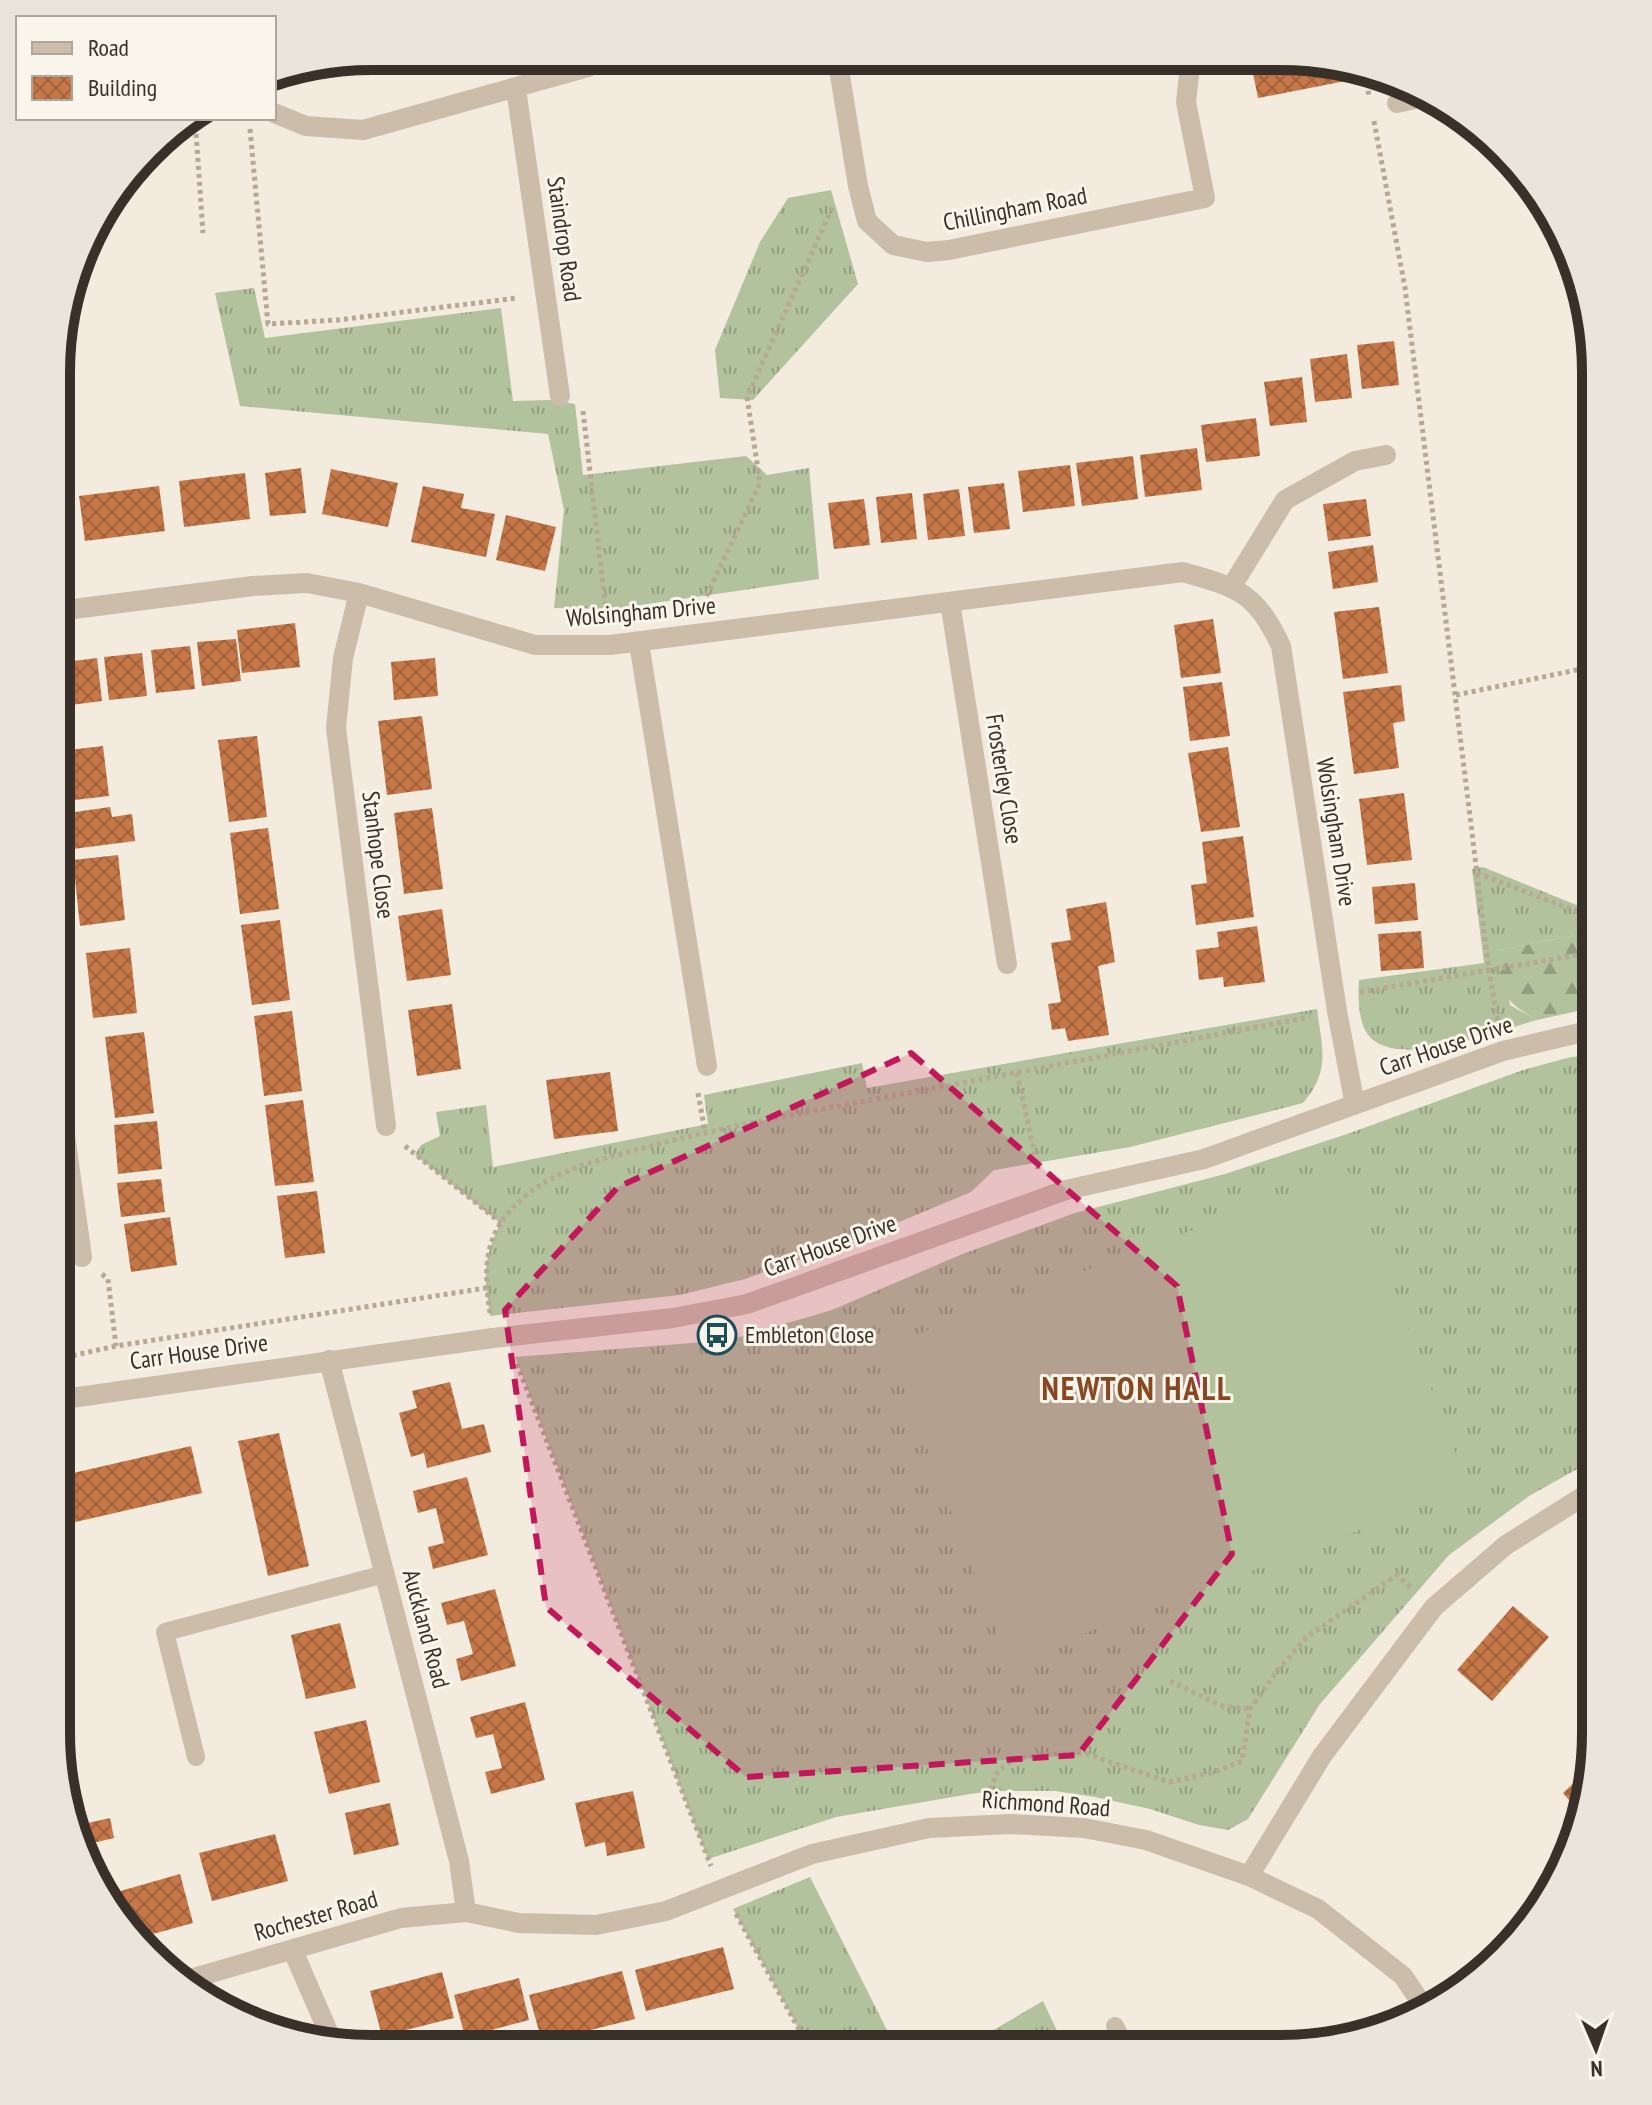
<svg xmlns="http://www.w3.org/2000/svg" width="1652" height="2105" font-family="'PT Sans Narrow',sans-serif">
	<style>
		.grass { fill: url(#grass-tufts) }
		.forest { fill: url(#forest-firs) }
		.pitch { fill: #b1c29d }
		.building { fill: url(#building-cross-hatch) }
		.lines { fill: none; stroke-linecap: round; stroke-linejoin: round }
		.path { stroke: #b7a793; stroke-width: 5; stroke-dasharray: 4 4; stroke-linecap: butt }
		.lane { stroke: #cbbda9; stroke-width: 18 }
		.street { stroke: #cbbda9; stroke-width: 20 }
		.marked { fill: #c2185b; fill-opacity: 0.2; stroke: #c2185b; stroke-width: 6; stroke-dasharray: 16 10; stroke-linejoin: round }
		.labels { text-anchor: middle; stroke-width: 6; stroke-linejoin: round; paint-order: stroke }
		.street-label { font-size: 24px; fill: #383029; stroke: #faf5ea }
		.poi-label { font-size: 24px; fill: #383029; stroke: #faf5ea; text-anchor: start }
		.district-label { font-size: 32px; font-weight: bold; letter-spacing: 2px; fill: #874722; stroke: #faf5ea }
		.rim { fill: none; stroke: #383029; stroke-width: 10 }
	</style>
	<defs>
		<pattern id="grass-tufts" width="24" height="20" patternUnits="userSpaceOnUse" patternTransform="scale(2)"><rect width="24" height="20" fill="#b1c29d"/><path d="M3 7l-1-3M5 7V3M7 7l1-3M15 17l-1-3M17 17v-4M19 17l1-3" fill="none" stroke="#919e80"/></pattern>
		<pattern id="forest-firs" width="22" height="20" patternUnits="userSpaceOnUse" patternTransform="scale(2)"><rect width="22" height="20" fill="#b1c29d"/><path d="M5 1l3.5 6h-7zM16 11l3.5 6h-7z" fill="#919e80"/></pattern>
		<pattern id="building-cross-hatch" width="8" height="8" patternUnits="userSpaceOnUse" patternTransform="scale(2)"><rect width="8" height="8" fill="#c67748"/><path d="M0 0l8 8M0 8l8-8" fill="none" stroke="#a2623c"/></pattern>
	</defs>
	<rect width="100%" height="100%" fill="#f2ebde"/>
	<path class="grass" d="M 831,190 L 858,284 L 753,400 L 720,398 L 715,350 L 760,242 L 788,198 Z
		M 254,288 L 265,338 L 501,308 L 513,401 L 550,400 L 575,404 L 583,475 L 746,456 L 767,475 L 809,468 L 819,579 L 613,609 L 554,608 L 564,510 L 548,434 L 240,406 L 215,293 Z
		M 1483,867 L 1596,913 L 1596,931 L 1500,950 L 1510,1005 L 1537,1020 C 1500,1030 1388,1075 1365,1030 C 1358,1015 1358,996 1359,980 L 1484,963 L 1472,869 Z
		M 1317,1009 C 1322,1049 1331,1070 1303,1103 L 1130,1147 L 994,1170 L 971,1192 L 880,1230 L 745,1279 L 680,1295 L 490,1316 C 484,1273 482,1264 500,1223 L 415,1155 L 421,1145 L 440,1136 L 436,1112 L 486,1105 L 493,1167 L 708,1124 L 704,1095 L 862,1063 L 867,1088 Z
		M 1596,1055 L 1595,1459 L 1529,1496 L 1449,1555 L 1320,1704 L 1248,1819 L 1228,1830 L 1199,1825 L 1150,1809 L 1095,1797 L 1055,1791 L 999,1791 L 976,1793 L 836,1817 L 708,1859 L 515,1357 L 729,1340 L 832,1310 L 960,1255 L 1075,1213 L 1225,1174 L 1350,1133 L 1523,1070 L 1571,1057 Z
		M 810,1877 L 896,2048 L 813,2048 L 803,2037 L 733,1909 Z
		M 1043,2001 L 1065,2048 L 963,2048 Z"/>
	<path class="forest" d="M 1596,931 L 1596,1007 L 1537,1020 C 1502,1000 1498,991 1500,950 Z"/>
	<path class="pitch" d="M 1349,1171 L 1469,1489 L 1008,1662 L 888,1345 Z"/>
	<path class="building" d="M 1300,59 L 1321,59 L 1360,73 L 1361,78 L 1258,98 L 1252,68 Z
		M 1394,341 L 1399,385 L 1362,389 L 1357,345 Z
		M 1347,354 L 1352,398 L 1315,402 L 1310,359 Z
		M 1302,377 L 1307,422 L 1270,426 L 1264,382 Z
		M 1256,418 L 1260,456 L 1206,462 L 1201,425 Z
		M 1197,448 L 1202,490 L 1145,497 L 1140,455 Z
		M 1133,456 L 1138,499 L 1082,506 L 1076,463 Z
		M 1070,465 L 1075,506 L 1023,512 L 1018,471 Z
		M 301,468 L 306,513 L 270,516 L 265,473 Z
		M 331,469 L 398,483 L 388,527 L 322,514 Z
		M 245,473 L 250,519 L 184,527 L 179,481 Z
		M 1004,483 L 1010,529 L 974,533 L 968,487 Z
		M 159,486 L 165,531 L 85,541 L 79,496 Z
		M 423,486 L 464,494 L 461,508 L 495,514 L 486,557 L 411,542 Z
		M 959,489 L 965,536 L 928,540 L 923,494 Z
		M 912,493 L 917,539 L 881,543 L 876,497 Z
		M 66,497 L 71,543 L 58,544 L 58,498 Z
		M 864,499 L 870,545 L 834,549 L 828,503 Z
		M 1366,499 L 1371,536 L 1328,541 L 1323,504 Z
		M 506,515 L 556,527 L 545,571 L 496,560 Z
		M 1373,545 L 1378,582 L 1333,589 L 1328,552 Z
		M 1379,607 L 1388,673 L 1343,679 L 1334,612 Z
		M 1213,619 L 1221,673 L 1181,678 L 1174,625 Z
		M 295,623 L 300,667 L 242,673 L 237,630 Z
		M 236,639 L 241,681 L 202,686 L 197,642 Z
		M 190,646 L 195,689 L 156,693 L 151,650 Z
		M 142,653 L 147,696 L 109,700 L 104,657 Z
		M 97,658 L 102,701 L 63,706 L 58,663 Z
		M 435,658 L 438,696 L 394,700 L 391,662 Z
		M 1222,682 L 1230,736 L 1190,741 L 1183,687 Z
		M 1401,685 L 1405,721 L 1393,723 L 1399,768 L 1354,774 L 1343,692 Z
		M 422,716 L 432,789 L 387,795 L 378,721 Z
		M 257,736 L 267,817 L 229,822 L 218,740 Z
		M 103,746 L 109,796 L 66,801 L 60,751 Z
		M 1228,747 L 1240,827 L 1201,832 L 1188,753 Z
		M 1404,793 L 1412,860 L 1367,865 L 1359,799 Z
		M 110,807 L 112,817 L 132,814 L 135,841 L 73,849 L 68,813 Z
		M 432,808 L 443,889 L 404,894 L 394,813 Z
		M 268,828 L 279,909 L 240,914 L 230,833 Z
		M 1243,836 L 1254,917 L 1196,925 L 1191,885 L 1207,883 L 1202,842 Z
		M 118,855 L 125,920 L 80,926 L 73,860 Z
		M 1415,883 L 1418,920 L 1375,924 L 1372,887 Z
		M 1106,902 L 1115,962 L 1098,966 L 1109,1035 L 1068,1041 L 1065,1028 L 1052,1030 L 1048,1004 L 1061,1002 L 1051,943 L 1071,940 L 1066,909 Z
		M 442,909 L 451,975 L 407,981 L 398,916 Z
		M 280,920 L 290,1000 L 252,1005 L 241,925 Z
		M 1257,926 L 1265,982 L 1224,987 L 1223,977 L 1199,980 L 1196,950 L 1219,947 L 1217,932 Z
		M 1421,931 L 1424,968 L 1381,971 L 1378,934 Z
		M 130,948 L 137,1013 L 93,1018 L 86,953 Z
		M 452,1004 L 461,1069 L 417,1076 L 408,1010 Z
		M 292,1011 L 302,1091 L 264,1096 L 254,1016 Z
		M 144,1032 L 154,1113 L 115,1118 L 105,1037 Z
		M 610,1072 L 618,1131 L 554,1139 L 546,1080 Z
		M 303,1100 L 314,1182 L 275,1186 L 265,1105 Z
		M 157,1121 L 162,1169 L 118,1174 L 114,1125 Z
		M 161,1179 L 165,1212 L 121,1217 L 117,1183 Z
		M 317,1191 L 325,1253 L 285,1258 L 277,1196 Z
		M 170,1217 L 177,1265 L 131,1272 L 124,1224 Z
		M 450,1382 L 462,1429 L 484,1424 L 491,1452 L 427,1468 L 424,1453 L 411,1457 L 399,1413 L 417,1408 L 412,1391 Z
		M 279,1433 L 309,1566 L 268,1576 L 238,1441 Z
		M 191,1446 L 202,1493 L 71,1523 L 69,1510 L 56,1513 L 57,1465 L 60,1476 Z
		M 467,1477 L 488,1555 L 433,1569 L 428,1547 L 444,1543 L 436,1508 L 418,1513 L 413,1491 Z
		M 495,1589 L 516,1666 L 461,1681 L 456,1659 L 473,1654 L 464,1621 L 447,1625 L 441,1603 Z
		M 1513,1606 L 1549,1637 L 1492,1701 L 1457,1670 Z
		M 340,1623 L 356,1688 L 306,1699 L 291,1635 Z
		M 525,1702 L 545,1780 L 491,1794 L 485,1772 L 502,1768 L 493,1734 L 476,1738 L 470,1717 Z
		M 366,1720 L 380,1782 L 329,1794 L 314,1732 Z
		M 70,1745 L 88,1823 L 110,1818 L 114,1838 L 80,1846 L 67,1814 L 58,1748 Z
		M 1591,1767 L 1584,1792 L 1574,1824 L 1567,1817 L 1576,1808 L 1563,1793 Z
		M 633,1791 L 645,1848 L 607,1856 L 605,1842 L 585,1847 L 575,1803 Z
		M 390,1803 L 399,1845 L 354,1855 L 345,1813 Z
		M 275,1834 L 288,1881 L 212,1901 L 199,1853 Z
		M 180,1874 L 193,1923 L 142,1937 L 103,1896 Z
		M 723,1947 L 734,1989 L 646,2011 L 635,1970 Z
		M 622,1971 L 635,2019 L 542,2042 L 529,1995 Z
		M 442,1972 L 454,2018 L 382,2036 L 370,1991 Z
		M 519,1978 L 529,2020 L 465,2037 L 454,1995 Z
		M 1092,2034 L 1100,2048 L 1063,2048 Z"/>
	<g class="lines">
		<path class="path" d="M 1365,75 L 1369,96
			M 195,118 L 203,233
			M 1374,121 L 1405,288 L 1489,971 L 1498,1023
			M 250,129 L 268,324 L 338,320 L 517,298
			M 583,411 L 607,620
			M 706,604 L 706,597 L 760,483 L 747,397 L 833,206
			M 1456,695 L 1596,666
			M 1477,873 L 1591,917 L 1596,951
			M 1360,992 L 1596,952
			M 1017,1073 L 1038,1169
			M 698,1093 L 705,1132
			M 405,1146 L 501,1223
			M 102,1274 L 108,1279 L 116,1346
			M 490,1313 C 483,1265 484,1232 523,1198 C 555,1170 599,1160 639,1149 C 717,1128 797,1114 876,1099 C 1021,1072 1165,1044 1310,1017
			M 57,1359 L 116,1346 L 486,1288
			M 517,1364 L 711,1866
			M 1170,1681 L 1222,1706 L 1250,1709
			M 987,1797 L 998,1771 L 1013,1760 L 1046,1754 L 1087,1754 L 1169,1782 L 1215,1772 L 1242,1761 L 1250,1709 L 1277,1671 L 1308,1636 L 1397,1575 L 1412,1589
			M 736,1914 L 803,2037 L 813,2048"/>
		<path class="lane" d="M 196,1757 L 165,1632 L 385,1574
			M 1115,2026 L 1126,2048"/>
		<path class="street" d="M 837,57 L 858,186 L 867,221 L 893,245 L 927,252 L 949,250 L 1205,198 L 1186,102 L 1191,58
			M 516,89 L 560,396
			M 1397,103 L 1423,97
			M 274,113 L 306,126 L 363,130 L 588,67
			M 1232,586 L 1285,500 L 1355,461 L 1386,455
			M 359,593 L 343,658 L 336,728 L 386,1126
			M 950,602 L 1007,964
			M 58,611 L 253,586 L 307,583 L 359,593 L 535,645 L 610,645 L 1183,572 C 1239,588 1255,592 1281,646 L 1337,1011 L 1355,1105
			M 639,643 L 707,1066
			M 57,1078 L 82,1257
			M 329,1360 L 459,1861 L 466,1912
			M 57,1400 L 493,1338 L 673,1318 L 747,1304 L 1066,1190 L 1204,1159 L 1503,1051 L 1596,1029
			M 1249,1876 L 1322,1756 L 1434,1607 L 1506,1545 L 1595,1489
			M 293,1951 L 334,2045
			M 183,1981 L 401,1918 L 466,1912 L 519,1923 L 596,1925 L 666,1911 L 812,1854 L 929,1828 L 1011,1824 L 1084,1828 L 1146,1840 L 1249,1876 L 1318,1909 L 1403,1976 L 1426,2010"/>
	</g>
	<path class="marked" d="M 911,1053 L 1177,1286 L 1232,1554 L 1078,1755 L 746,1777 L 546,1607 L 505,1310 L 618,1187 Z"/>
	<defs>
		<symbol id="bus-ring" viewBox="-11 -11 22 22"><circle r="9.5" fill="#faf5ea" stroke="#1e4e5a" stroke-width="1.5"/><path d="M-5-6H5V4H4V6H2V4H-2V6H-4V4H-5ZM-3.5-4V0h7V-4ZM-3.5 1.2v1.5H-2V1.2ZM2 1.2v1.5H3.5V1.2Z" fill="#1e4e5a"/></symbol>
	</defs>
	<g fill-rule="evenodd">
		<use href="#bus-ring" x="695" y="1313" width="44" height="44"/>
	</g>
	<g class="labels">
		<g class="street-label">
			<text transform="translate(1015 209) rotate(-11)" y="8">Chillingham Road</text>
			<text transform="translate(564 239) rotate(82)" y="8">Staindrop Road</text>
			<text transform="translate(641 612) rotate(-5)" y="8">Wolsingham Drive</text>
			<text transform="translate(1004 779) rotate(81)" y="8">Frosterley Close</text>
			<text transform="translate(1336 832) rotate(81)" y="8">Wolsingham Drive</text>
			<text transform="translate(378 855) rotate(83)" y="8">Stanhope Close</text>
			<text transform="translate(1446 1046) rotate(-19)" y="8">Carr House Drive</text>
			<text transform="translate(830 1246) rotate(-20)" y="8">Carr House Drive</text>
			<text transform="translate(199 1352) rotate(-8)" y="8">Carr House Drive</text>
			<text transform="translate(426 1629) rotate(75)" y="8">Auckland Road</text>
			<text transform="translate(1046 1804) rotate(4)" y="8">Richmond Road</text>
			<text transform="translate(316 1916) rotate(-16)" y="8">Rochester Road</text>
		</g>
		<g class="poi-label">
			<text x="745" y="1343">Embleton Close</text>
		</g>
		<g class="district-label">
			<text x="1137" y="1400">NEWTON HALL</text>
		</g>
	</g>
	<path d="M0 0H1652V2105H0ZM372 70H1280A302 302 0 0 1 1582 372V1733A302 302 0 0 1 1280 2035H372A302 302 0 0 1 70 1733V372A302 302 0 0 1 372 70Z" fill="#eae5db" fill-rule="evenodd"/>
	<path class="rim" d="M372 70H1280A302 302 0 0 1 1582 372V1733A302 302 0 0 1 1280 2035H372A302 302 0 0 1 70 1733V372A302 302 0 0 1 372 70Z"/>
	<rect x="16" y="16" width="260" height="104" fill="#faf5ea" stroke="#aca69d" stroke-width="2"/>
	<rect x="32" y="42" width="40" height="12" fill="#cbbda9" stroke="#aca69d" stroke-width="2"/>
	<text x="88" y="56" font-size="24" fill="#383029">Road</text>
	<rect x="32" y="76" width="40" height="24" fill="url(#building-cross-hatch)" stroke="#aca69d" stroke-width="2"/>
	<text x="88" y="96" font-size="24" fill="#383029">Building</text>
	<g transform="translate(1596 2049) rotate(178)" stroke="#faf5ea" stroke-width="6" paint-order="stroke">
	<path d="M0-6L14 30L0 20L-14 30Z" fill="#383029"/>
	<text y="-12" font-size="22" font-weight="bold" text-anchor="middle" fill="#383029">N</text>
	</g>
</svg>
